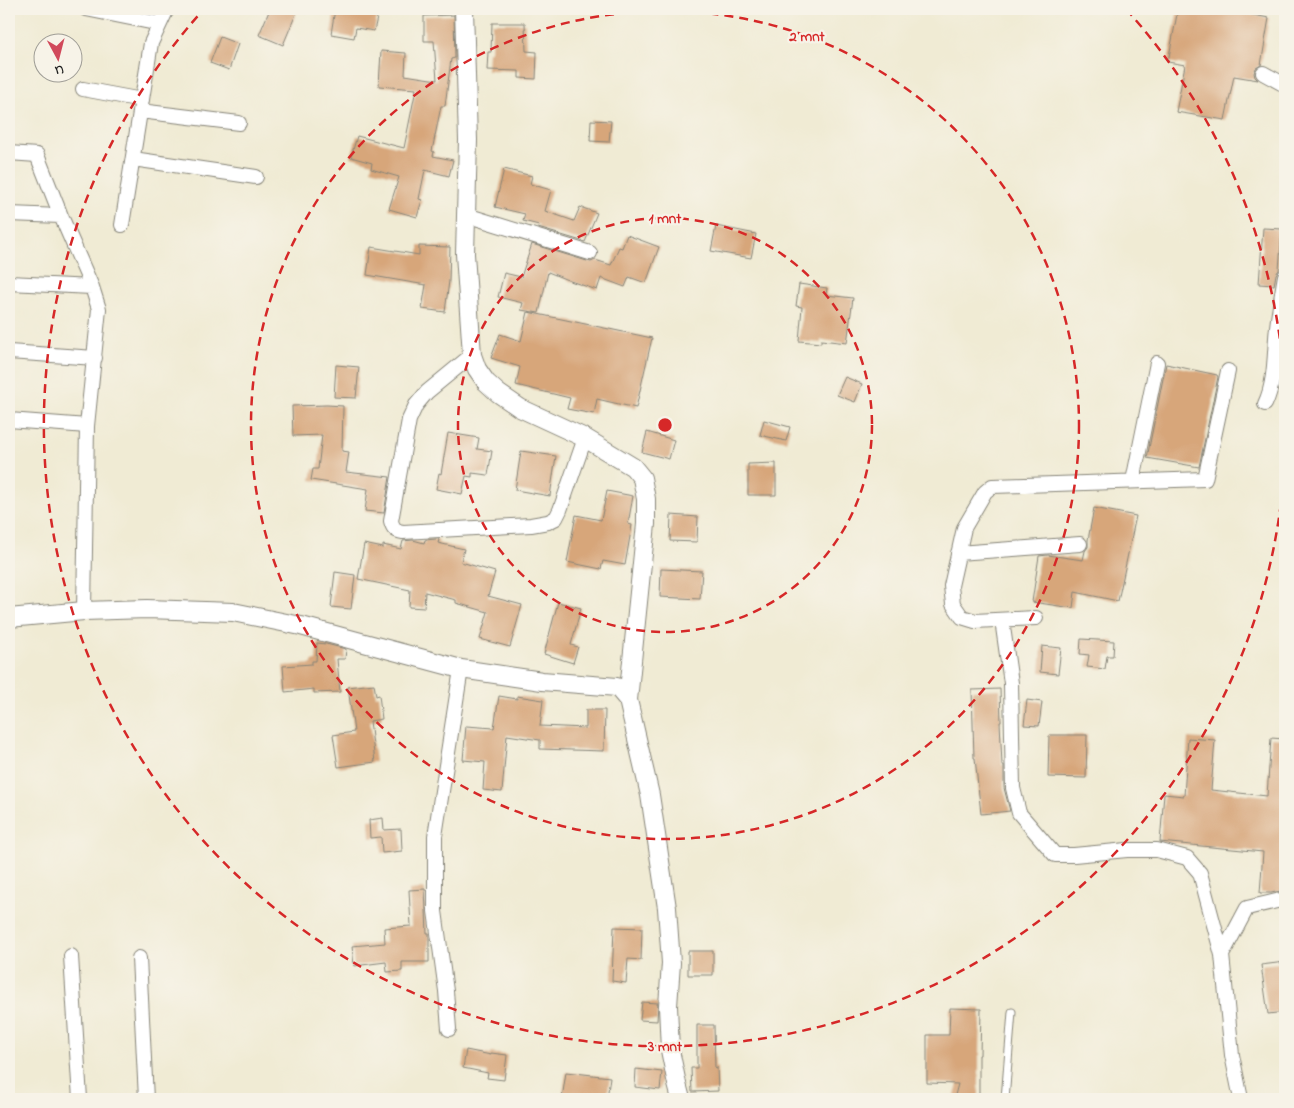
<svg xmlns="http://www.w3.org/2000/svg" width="1294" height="1108" font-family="'Indie Flower',sans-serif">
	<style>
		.building { fill: #d7a67a }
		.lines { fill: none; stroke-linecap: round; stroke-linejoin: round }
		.service-casing { stroke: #868478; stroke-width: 9 }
		.minor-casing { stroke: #868478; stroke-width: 16 }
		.tertiary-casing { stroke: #868478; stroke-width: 20 }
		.service { stroke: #fff; stroke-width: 7 }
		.minor { stroke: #fff; stroke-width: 14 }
		.tertiary { stroke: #fff; stroke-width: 18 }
		.ring { fill: none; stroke: #d62828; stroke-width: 2.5; stroke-dasharray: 9 6 }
		.centre { fill: #d62828; stroke: #f7f3e8; stroke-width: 2.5 }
		.ring-label { font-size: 15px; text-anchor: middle; font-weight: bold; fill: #d62828; stroke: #f7f3e8; stroke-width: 4.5; stroke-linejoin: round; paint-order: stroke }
	</style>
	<rect width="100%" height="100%" fill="#f7f3e8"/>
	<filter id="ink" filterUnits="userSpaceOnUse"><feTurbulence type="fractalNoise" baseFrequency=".02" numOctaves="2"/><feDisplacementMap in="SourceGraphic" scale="10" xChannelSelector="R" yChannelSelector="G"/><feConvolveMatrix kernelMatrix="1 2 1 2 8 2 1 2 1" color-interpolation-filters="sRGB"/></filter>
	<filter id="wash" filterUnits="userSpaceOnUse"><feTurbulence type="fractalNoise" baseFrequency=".0096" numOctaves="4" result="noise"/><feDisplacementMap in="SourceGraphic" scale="20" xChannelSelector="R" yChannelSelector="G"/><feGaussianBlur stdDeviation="1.12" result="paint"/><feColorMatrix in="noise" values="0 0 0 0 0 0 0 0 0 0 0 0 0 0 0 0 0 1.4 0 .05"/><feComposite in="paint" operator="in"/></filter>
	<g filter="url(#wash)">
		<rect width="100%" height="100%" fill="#f0ebd4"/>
		<g id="blocks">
			<path class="building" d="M 270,9 L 298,9 L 283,45 L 259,35 Z
				M 335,9 L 379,9 L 374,31 L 356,28 L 354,38 L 331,34 Z
				M 1178,9 L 1236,9 L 1249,11 L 1248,14 L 1269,18 L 1261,65 L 1256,68 L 1254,73 L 1255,77 L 1258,80 L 1234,76 L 1225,120 L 1176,112 L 1185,65 L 1168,62 Z
				M 454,15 L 455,58 L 451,59 L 445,106 L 441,106 L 432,151 L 434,152 L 433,156 L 453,160 L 449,176 L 425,170 L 419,199 L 422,200 L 417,217 L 389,209 L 399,177 L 371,169 L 372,163 L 351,157 L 357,136 L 404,148 L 416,89 L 379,86 L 381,51 L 406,53 L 405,75 L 437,80 L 434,41 L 424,41 L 424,16 Z
				M 492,23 L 525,23 L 526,51 L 537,52 L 536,79 L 519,78 L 519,71 L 487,70 L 488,52 L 491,52 Z
				M 220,37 L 238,44 L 229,70 L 210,63 Z
				M 591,120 L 611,121 L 609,142 L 590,141 Z
				M 504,169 L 532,176 L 530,184 L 551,190 L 545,211 L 574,221 L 580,207 L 597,213 L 585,242 L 538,228 L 539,225 L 523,221 L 525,214 L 495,207 Z
				M 716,226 L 756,234 L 751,258 L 711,251 Z
				M 1263,228 L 1282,229 L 1279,270 L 1276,274 L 1274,285 L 1259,284 Z
				M 627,235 L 659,247 L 646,283 L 629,277 L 625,287 L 601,278 L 597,290 L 570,281 L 548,272 L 539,313 L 521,310 L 523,303 L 498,297 L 504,273 L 521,277 L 532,244 L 587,261 L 591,262 L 595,260 L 611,265 L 619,247 L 622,248 Z
				M 419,246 L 450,247 L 449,281 L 445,312 L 422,309 L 426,285 L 367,275 L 371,247 L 419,255 Z
				M 799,284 L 827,288 L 826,295 L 853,298 L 847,343 L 821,340 L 821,343 L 799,341 L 802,307 L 796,306 Z
				M 528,312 L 652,338 L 636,408 L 597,399 L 594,414 L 567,409 L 570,398 L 516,385 L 520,367 L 491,358 L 500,334 L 521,341 Z
				M 1166,364 L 1217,375 L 1218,377 L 1199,467 L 1147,458 Z
				M 336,365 L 359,367 L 356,398 L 334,397 Z
				M 845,377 L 862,384 L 855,402 L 837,395 Z
				M 327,405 L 343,406 L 342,451 L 349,452 L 346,472 L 390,477 L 384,513 L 365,511 L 368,489 L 311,480 L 313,469 L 318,469 L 322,435 L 293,436 L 292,406 Z
				M 764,420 L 790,427 L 786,441 L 760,435 Z
				M 647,432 L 674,440 L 669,459 L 642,452 Z
				M 448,433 L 479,438 L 477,449 L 492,451 L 488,475 L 472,473 L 472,477 L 466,476 L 462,494 L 436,489 L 439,473 L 441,474 Z
				M 521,451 L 556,456 L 550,496 L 515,490 Z
				M 776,463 L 776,495 L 748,495 L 748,464 Z
				M 607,491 L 633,496 L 628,524 L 632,525 L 625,565 L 603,561 L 601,569 L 567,562 L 576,515 L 601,520 Z
				M 1094,508 L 1136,516 L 1118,601 L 1075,592 L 1073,608 L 1032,602 L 1039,556 L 1048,555 L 1083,560 L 1085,551 L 1088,547 L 1088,540 Z
				M 671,515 L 698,517 L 697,542 L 670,541 Z
				M 436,539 L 439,540 L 438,543 L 464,549 L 461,562 L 495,572 L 488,596 L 522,605 L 510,647 L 480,639 L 488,612 L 456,603 L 456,600 L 425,592 L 424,608 L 409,607 L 410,590 L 358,579 L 364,544 L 383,548 L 383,545 L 401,549 L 403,541 L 413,540 L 424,543 L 425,540 Z
				M 661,569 L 702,571 L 700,599 L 660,597 Z
				M 335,572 L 355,575 L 351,609 L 331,607 Z
				M 558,602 L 581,608 L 571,645 L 578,647 L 573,663 L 544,654 Z
				M 1081,639 L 1114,641 L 1113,656 L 1107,656 L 1105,669 L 1087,667 L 1089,655 L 1080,654 Z
				M 317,643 L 326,644 L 346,649 L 345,659 L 337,659 L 340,692 L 314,693 L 314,689 L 285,692 L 283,666 L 312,664 L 312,661 L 316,661 Z
				M 1042,646 L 1061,648 L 1058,674 L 1040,672 Z
				M 374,684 L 376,696 L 379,695 L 382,719 L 370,721 L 375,762 L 338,767 L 333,735 L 354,732 L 348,687 Z
				M 1000,689 L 1001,722 L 1000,722 L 1002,765 L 1004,765 L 1004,788 L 1010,811 L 981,814 L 975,758 L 974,758 L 972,690 Z
				M 499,696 L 517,699 L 517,696 L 543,700 L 540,726 L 586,728 L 586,710 L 605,710 L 604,751 L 540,749 L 540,740 L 507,735 L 502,792 L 483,790 L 485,762 L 463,760 L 466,726 L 494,728 Z
				M 1027,700 L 1042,702 L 1039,726 L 1024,725 Z
				M 1049,735 L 1087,735 L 1086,778 L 1048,777 Z
				M 1188,738 L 1215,740 L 1211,790 L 1267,796 L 1271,738 L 1285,739 L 1285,890 L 1271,893 L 1260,893 L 1263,852 L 1160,842 L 1164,794 L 1184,796 Z
				M 383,818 L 384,830 L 401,829 L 402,851 L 382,853 L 381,837 L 370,838 L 369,820 Z
				M 425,889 L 427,933 L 429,933 L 429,962 L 402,962 L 402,971 L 387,972 L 386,962 L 354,966 L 352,946 L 385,943 L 384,928 L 411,926 L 409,890 Z
				M 614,927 L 642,928 L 641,960 L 628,959 L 626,983 L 612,981 Z
				M 688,951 L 713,951 L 713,975 L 688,975 Z
				M 1285,962 L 1285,1012 L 1268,1014 L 1261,965 Z
				M 642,1002 L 658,1003 L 657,1021 L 640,1020 Z
				M 950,1008 L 981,1009 L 980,1055 L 979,1055 L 979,1099 L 954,1099 L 958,1084 L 927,1083 L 927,1035 L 949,1035 Z
				M 697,1025 L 714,1025 L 715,1068 L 717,1067 L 718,1091 L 692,1092 L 691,1068 L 697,1068 Z
				M 466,1050 L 491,1055 L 491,1053 L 507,1055 L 504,1080 L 487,1078 L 488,1073 L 463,1068 Z
				M 636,1069 L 662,1072 L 660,1090 L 635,1087 Z
				M 566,1072 L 610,1077 L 607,1099 L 562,1099 Z"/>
		</g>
	</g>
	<g filter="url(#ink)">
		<use href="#blocks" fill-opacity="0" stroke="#868478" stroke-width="1"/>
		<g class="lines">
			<defs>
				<path id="service" d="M 1005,1099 L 1012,1012"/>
				<path id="minor" d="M 86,9 L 160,24
					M 1263,73 L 1285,85
					M 83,89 L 142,100
					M 140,111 L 239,123
					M 9,153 L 37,155 L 61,216 L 92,287 L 99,309 L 87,426 L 84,611
					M 133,159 L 256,177
					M 9,214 L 61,216
					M 466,215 L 590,253
					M 122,225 L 151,43 L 167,9
					M 9,283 L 92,287
					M 9,352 L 95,358
					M 472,355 L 427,392 L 416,405 L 409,420 L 391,521 C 393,529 396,531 403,532 L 531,525 L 548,522 L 556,518 L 560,510 L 585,438
					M 1265,404 C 1276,381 1274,352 1277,327 C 1279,310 1282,293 1285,276
					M 9,420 L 87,426
					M 1133,481 L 1157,363
					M 958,553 L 1080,544
					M 1036,618 L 975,621 L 962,617 L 953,604 L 951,586 L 964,528 L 985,492 L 992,486 L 1205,479 L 1228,371
					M 1002,620 L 1011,683 L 1013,788 L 1019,813 L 1055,855 L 1074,855 L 1127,850 L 1157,850 L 1187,858 L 1200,873 L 1222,955 L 1232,1055 L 1241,1099
					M 1222,955 L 1247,908 L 1285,899
					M 71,956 L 80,1099
					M 139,958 L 146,1099
					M 449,1029 L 446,991 L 435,911 L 435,836 L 461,669"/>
				<path id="tertiary" d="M 464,9 L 468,140 L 465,254 L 472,355 L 477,369 L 486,382 L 498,393 L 520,408 L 585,438 L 633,467 L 642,478 L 646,499 L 646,524 L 628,700
					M 9,618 L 84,611 L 147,609 L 233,612 L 301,626 L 461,669 L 542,681 L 617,687 L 628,700 L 650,795 L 667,908 L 671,963 L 668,1006 L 670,1050 L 677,1084 L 681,1099"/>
			</defs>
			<use href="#service" class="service-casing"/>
			<use href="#minor" class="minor-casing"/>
			<use href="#tertiary" class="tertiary-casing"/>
			<use href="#service" class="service"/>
			<use href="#minor" class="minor"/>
			<use href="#tertiary" class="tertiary"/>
		</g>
	</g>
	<g class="ring">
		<circle cx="665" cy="425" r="207"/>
		<circle cx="665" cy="425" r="414"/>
		<path d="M1285 458A621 621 0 1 1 204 9M1126 9A621 621 0 0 1 1285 392"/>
	</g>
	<circle cx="665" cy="425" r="8" class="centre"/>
	<g class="ring-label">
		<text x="807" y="41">2 mnt</text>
		<text x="665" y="223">1 mnt</text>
		<text x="665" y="1051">3 mnt</text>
	</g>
	<rect width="1294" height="1108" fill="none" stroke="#f7f3e8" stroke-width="30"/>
	<g transform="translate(58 58) rotate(173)"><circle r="24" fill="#f7f3e8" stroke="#9f9d96"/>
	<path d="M0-4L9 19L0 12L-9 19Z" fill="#d1495b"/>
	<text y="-8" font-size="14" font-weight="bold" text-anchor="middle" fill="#1c1c1c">U</text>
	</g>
</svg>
